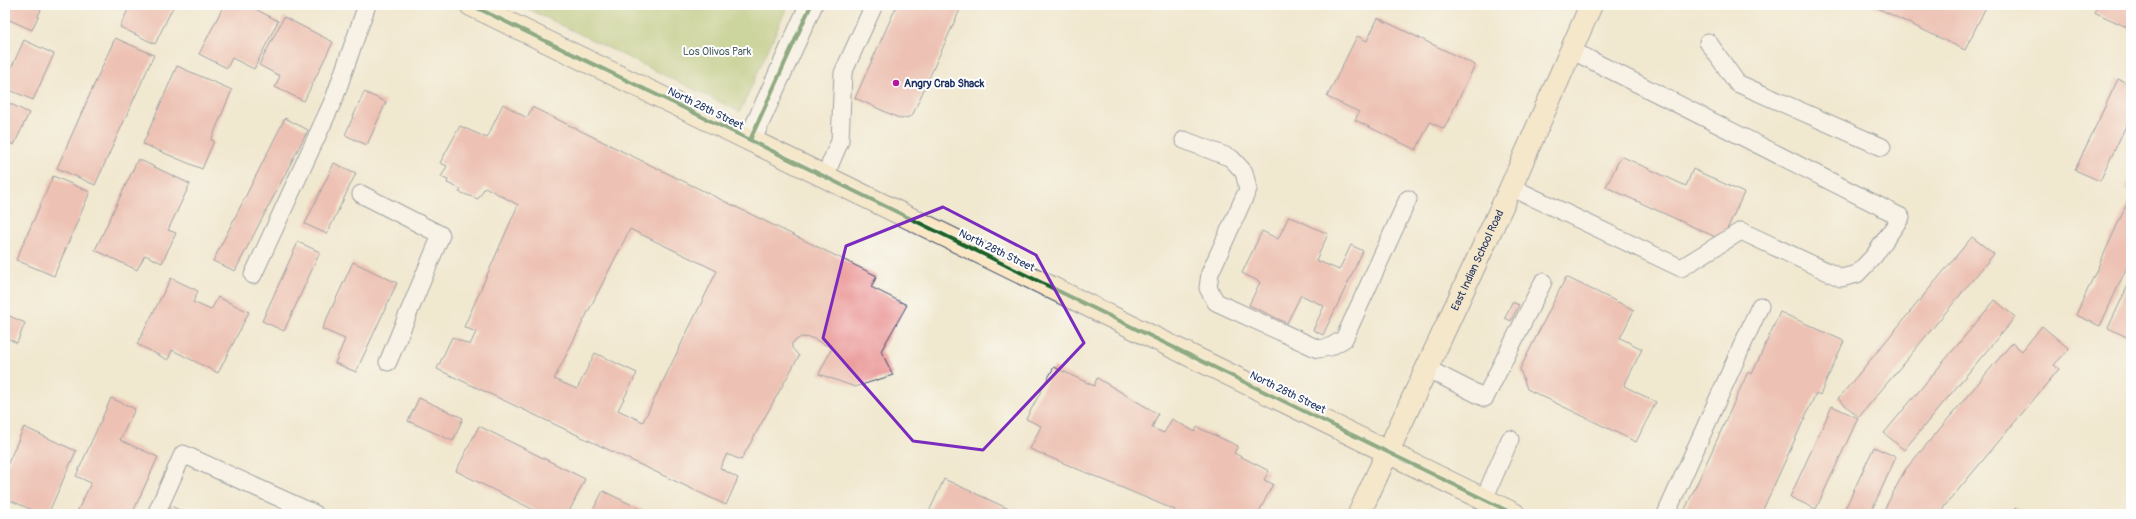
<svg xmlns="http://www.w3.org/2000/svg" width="2136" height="519" font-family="Pangolin,sans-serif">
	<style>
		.green { fill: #a3be64; stroke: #5f7661 }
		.building { fill: #e99493; fill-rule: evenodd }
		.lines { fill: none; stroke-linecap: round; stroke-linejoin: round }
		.lane-casing { stroke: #3b4b6f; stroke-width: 19 }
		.street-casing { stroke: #3b4b6f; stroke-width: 24 }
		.secondary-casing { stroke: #3b4b6f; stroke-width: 24 }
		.lane { stroke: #fff; stroke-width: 17 }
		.street { stroke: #fff; stroke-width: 22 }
		.secondary { stroke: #fbe6c4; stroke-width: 22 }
		.cycleway-casing { stroke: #fff; stroke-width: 6 }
		.cycleway { stroke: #1b5e20; stroke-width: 4 }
		.marked { fill: none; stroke: #7b2cbf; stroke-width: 3; stroke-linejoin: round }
		.poi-dot { fill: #b5179e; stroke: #fff; stroke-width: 1.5 }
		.labels { text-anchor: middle; stroke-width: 4; stroke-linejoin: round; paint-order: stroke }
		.park-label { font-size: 11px; fill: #4b6160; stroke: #fff }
		.poi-label { font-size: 11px; font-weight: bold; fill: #1b2f5e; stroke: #fff; text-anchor: start }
		.street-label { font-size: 11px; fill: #1b2f5e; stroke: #fff }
	</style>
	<rect width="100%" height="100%" fill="#fff"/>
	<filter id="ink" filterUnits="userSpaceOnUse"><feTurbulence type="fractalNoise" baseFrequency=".025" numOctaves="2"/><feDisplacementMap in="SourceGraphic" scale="8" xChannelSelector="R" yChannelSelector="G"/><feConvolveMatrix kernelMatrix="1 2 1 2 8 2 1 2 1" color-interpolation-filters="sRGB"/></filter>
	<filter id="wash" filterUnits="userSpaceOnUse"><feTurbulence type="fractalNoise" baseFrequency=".012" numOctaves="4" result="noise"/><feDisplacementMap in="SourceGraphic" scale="16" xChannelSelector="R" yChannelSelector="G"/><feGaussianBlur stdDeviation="0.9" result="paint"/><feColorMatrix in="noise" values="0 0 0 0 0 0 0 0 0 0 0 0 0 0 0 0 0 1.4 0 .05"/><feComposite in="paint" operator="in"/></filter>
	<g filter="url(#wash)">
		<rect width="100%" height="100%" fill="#f0e8cf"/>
		<path class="green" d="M 520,5 L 788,5 L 740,112 Z"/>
		<g id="blocks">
			<path class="building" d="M 5,5 L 43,5 L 32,30 L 5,18 Z
				M 130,5 L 174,5 L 155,44 L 120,27 Z
				M 224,5 L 248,5 L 278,21 L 254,69 L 232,58 L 227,68 L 199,54 Z
				M 897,5 L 962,5 L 912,116 L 901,119 L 855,98 Z
				M 1871,5 L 1987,5 L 1965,50 Z
				M 2098,5 L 2131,5 L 2131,29 L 2094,12 Z
				M 284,17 L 333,42 L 304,101 L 275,87 L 280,76 L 259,65 Z
				M 1378,18 L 1475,65 L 1444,129 L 1430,122 L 1416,150 L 1355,120 L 1359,112 L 1327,97 L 1357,36 L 1367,41 Z
				M 115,38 L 154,55 L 95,185 L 57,168 Z
				M 24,40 L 54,54 L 33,100 L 5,88 L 5,82 Z
				M 177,66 L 232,90 L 211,140 L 214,141 L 202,169 L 143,144 Z
				M 2118,79 L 2131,85 L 2131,115 L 2100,181 L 2075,170 Z
				M 364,92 L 386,102 L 367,145 L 345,135 Z
				M 5,101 L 29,113 L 14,145 L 5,141 Z
				M 503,104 L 527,118 L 532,107 L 877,276 L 871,287 L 907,305 L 881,351 L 893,375 L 855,387 L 819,374 L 832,348 L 812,338 L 801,337 L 792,343 L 792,348 L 799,356 L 741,460 L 727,454 L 720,468 L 738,478 L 726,505 L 437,369 L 452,337 L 470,345 L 476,332 L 464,327 L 518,205 L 485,187 L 478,199 L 459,192 L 461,189 L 447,183 L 448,180 L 441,177 L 447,166 L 440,163 L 460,126 L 487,138 ZM 630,229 L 717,271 L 643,422 L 618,410 L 637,373 L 595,353 L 577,389 L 554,379 Z
				M 285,118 L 308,130 L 235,271 L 213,261 Z
				M 1621,156 L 1686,186 L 1693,169 L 1744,193 L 1722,240 L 1606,187 Z
				M 138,159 L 190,184 L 168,230 L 176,233 L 162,263 L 145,255 L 137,270 L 95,250 Z
				M 334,163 L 356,173 L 327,234 L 305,224 Z
				M 2131,175 L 2131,191 L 2125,188 Z
				M 53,176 L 90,192 L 54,276 L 16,260 Z
				M 2131,195 L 2131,258 L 2100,326 L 2076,315 Z
				M 1289,216 L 1328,234 L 1316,260 L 1339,270 L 1351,245 L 1363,251 L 1323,335 L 1313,330 L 1324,306 L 1301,295 L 1287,323 L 1249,305 L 1260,282 L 1242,273 L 1262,231 L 1278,239 Z
				M 1972,237 L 1994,254 L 1859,417 L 1838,399 Z
				M 298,242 L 320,252 L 284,331 L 262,321 Z
				M 353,262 L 397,283 L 356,372 L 335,363 L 345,339 L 322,329 Z
				M 1566,277 L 1634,310 L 1620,338 L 1642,349 L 1624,386 L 1656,402 L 1636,442 L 1527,389 L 1520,369 Z
				M 171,278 L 198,291 L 193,302 L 211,310 L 218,297 L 249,312 L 218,373 L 172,350 L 168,360 L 137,344 Z
				M 2131,279 L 2131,339 L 2108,328 Z
				M 1995,300 L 2015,317 L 1904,450 L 1884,433 Z
				M 1512,302 L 1519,305 L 1511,321 L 1505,318 Z
				M 1780,312 L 1844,341 L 1820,395 L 1816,393 L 1761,514 L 1683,514 L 1748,372 L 1752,374 Z
				M 5,314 L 25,323 L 17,343 L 5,337 Z
				M 2042,326 L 2069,349 L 2054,365 L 2059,369 L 1944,507 L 1941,514 L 1882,514 L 1905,470 L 2012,343 L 2022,351 Z
				M 1054,367 L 1094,386 L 1097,378 L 1158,414 L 1152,428 L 1164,433 L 1172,419 L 1195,432 L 1197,427 L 1238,446 L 1234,453 L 1269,471 L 1264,480 L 1273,484 L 1258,514 L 1174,514 L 1175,510 L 1030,449 L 1041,426 L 1026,419 Z
				M 111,398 L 135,409 L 120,440 L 158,457 L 132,514 L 76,514 L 91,483 L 76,476 Z
				M 419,398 L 463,418 L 453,441 L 408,421 Z
				M 1832,406 L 1858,418 L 1816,509 L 1790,497 Z
				M 479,426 L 585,479 L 568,514 L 542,514 L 456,471 Z
				M 24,427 L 76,451 L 48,514 L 41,514 L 5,498 L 5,470 Z
				M 1874,447 L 1896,457 L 1870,514 L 1843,513 Z
				M 944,479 L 1020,514 L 928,514 Z
				M 603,491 L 651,514 L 591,514 Z
				M 171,506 L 188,514 L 167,514 Z
				M 2015,508 L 2027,514 L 2012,514 Z"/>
		</g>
	</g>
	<g filter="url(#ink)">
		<use href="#blocks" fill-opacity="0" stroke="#3b4b6f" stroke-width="1"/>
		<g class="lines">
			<defs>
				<path id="lane" d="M 1708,42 L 1737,83 L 1882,147
					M 1184,140 L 1231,158 L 1244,172 L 1248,189 L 1210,273 L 1208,288 L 1216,302 L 1318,349 L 1330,347 L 1344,339 L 1408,199
					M 825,176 L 840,141 L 843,73 L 874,5
					M 1511,187 L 1681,268 L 1741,231 L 1841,278 L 1857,274 L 1874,256 L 1901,217 L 1571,50
					M 361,194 L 441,235 L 388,362
					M 253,275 L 334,99 L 367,5
					M 1426,368 L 1485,398 L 1543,282
					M 1484,499 L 1510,439
					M 156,514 L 183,454 L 315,514
					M 1666,514 L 1760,306"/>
				<path id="street" d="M 750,140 L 811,5"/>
				<g id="secondary">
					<path d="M 471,5 L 750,140 L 1514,514"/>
					<path id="s1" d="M 1359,514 L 1511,187 L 1591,5"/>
				</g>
			</defs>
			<use href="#lane" class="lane-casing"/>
			<use href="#street" class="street-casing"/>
			<use href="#secondary" class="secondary-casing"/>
			<use href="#lane" class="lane"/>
			<use href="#street" class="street"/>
			<use href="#secondary" class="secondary"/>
			<defs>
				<path id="cycleway" d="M 471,5 L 750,140 L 1514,514
					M 750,140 L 811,5"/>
			</defs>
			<use href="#cycleway" class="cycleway-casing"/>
			<use href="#cycleway" class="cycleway"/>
		</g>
	</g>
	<path d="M0 0H2136V519H0ZM 943,207 L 1036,255 L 1084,343 L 983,450 L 913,441 L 823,338 L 846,246 Z" fill="#f0e8cf" fill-opacity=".55" fill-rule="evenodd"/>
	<path class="marked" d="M 943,207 L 1036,255 L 1084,343 L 983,450 L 913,441 L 823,338 L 846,246 Z"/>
	<circle class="poi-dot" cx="896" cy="83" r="4"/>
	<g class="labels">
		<g class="park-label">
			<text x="717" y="55">Los Olivos Park</text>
		</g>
		<g class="poi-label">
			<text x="904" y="87">Angry Crab Shack</text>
		</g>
		<g class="street-label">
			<text transform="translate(706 108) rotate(26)" y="4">North 28th Street</text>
			<text transform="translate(997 250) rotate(26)" y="4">North 28th Street</text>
			<text dy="4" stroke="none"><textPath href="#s1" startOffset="280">East Indian School Road</textPath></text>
			<text transform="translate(1288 392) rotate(26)" y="4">North 28th Street</text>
		</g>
	</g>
	<rect width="2136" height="519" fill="none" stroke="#fff" stroke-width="20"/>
</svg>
